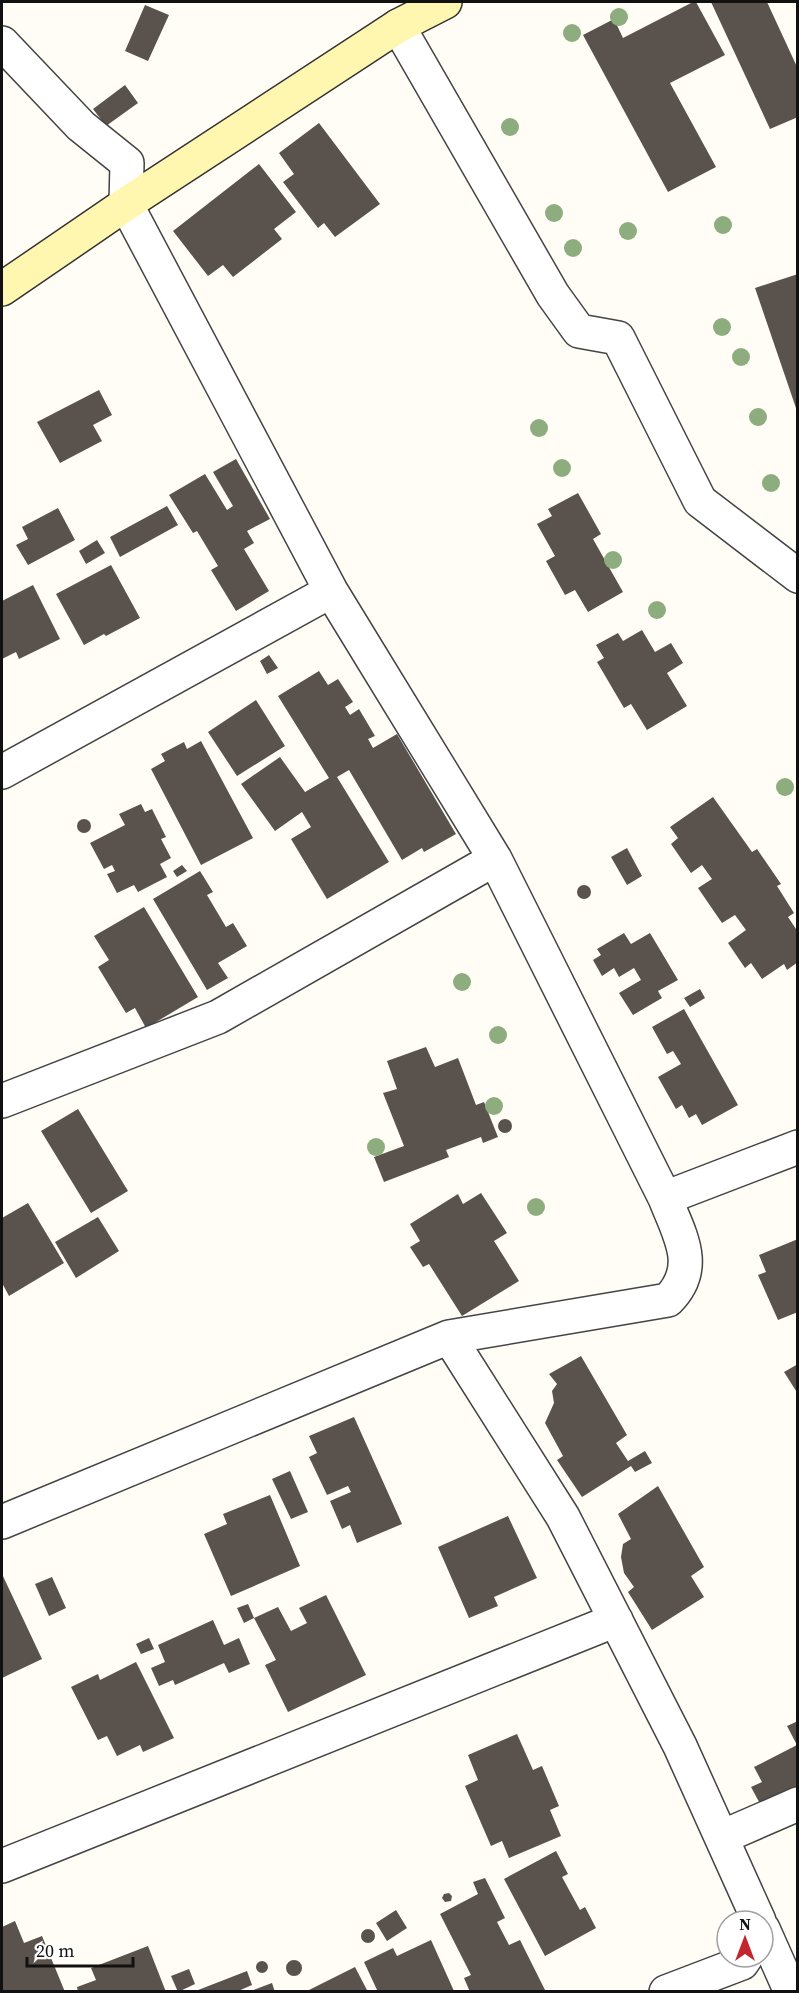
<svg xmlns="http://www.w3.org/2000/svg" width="799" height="1993" font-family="'Source Serif 4',serif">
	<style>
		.building { fill: #5a524d }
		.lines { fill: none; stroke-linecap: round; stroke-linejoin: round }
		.street-casing { stroke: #444; stroke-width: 36 }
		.secondary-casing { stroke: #333; stroke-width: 36 }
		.street { stroke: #fff; stroke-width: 33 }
		.secondary { stroke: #fff6b0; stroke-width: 33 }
		.tree { fill: #8dad7f }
	</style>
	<rect width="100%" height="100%" fill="#fffdf5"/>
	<path class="building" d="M 693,2 L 696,2 L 725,55 L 670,83 L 716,167 L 668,192 L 583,35 L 614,19 L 623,38 Z
		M 711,2 L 767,2 L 798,69 L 798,117 L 770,129 Z
		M 145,5 L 169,15 L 148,61 L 125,51 Z
		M 125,85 L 138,103 L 106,126 L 93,109 Z
		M 319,123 L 380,204 L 335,237 L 324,223 L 318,228 L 283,182 L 294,174 L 279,153 Z
		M 259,164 L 296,212 L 274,229 L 282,239 L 233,277 L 223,265 L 208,276 L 173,231 Z
		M 798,274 L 798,411 L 797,411 L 755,288 Z
		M 99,390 L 112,415 L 93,425 L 102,441 L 60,463 L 37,422 Z
		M 236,459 L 270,519 L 247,531 L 254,543 L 244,549 L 269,591 L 236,611 L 211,570 L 218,566 L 197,531 L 193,533 L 169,495 L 205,474 L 227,510 L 233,506 L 213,472 Z
		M 578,493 L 601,534 L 593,539 L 623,592 L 588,612 L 575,590 L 565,595 L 546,561 L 555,556 L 537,524 L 552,516 L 548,509 Z
		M 167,506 L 178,525 L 120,557 L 110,537 Z
		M 58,508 L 75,540 L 28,565 L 16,545 L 28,539 L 22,527 Z
		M 97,540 L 105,553 L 86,564 L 79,551 Z
		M 111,565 L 140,618 L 106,636 L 104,634 L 84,645 L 56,594 Z
		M 33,585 L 60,639 L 19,659 L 16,652 L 2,659 L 2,601 Z
		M 642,630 L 655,652 L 671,643 L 683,663 L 667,673 L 687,706 L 647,730 L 631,704 L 624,708 L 597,662 L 604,658 L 596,645 L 618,633 L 623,641 Z
		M 269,655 L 278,668 L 267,674 L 260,661 Z
		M 319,671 L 328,685 L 338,679 L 353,702 L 345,707 L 350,715 L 359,709 L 375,736 L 368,739 L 373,748 L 397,734 L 456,834 L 424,852 L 422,848 L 402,860 L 349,770 L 337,777 L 389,862 L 327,899 L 291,839 L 311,827 L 302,812 L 275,831 L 241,784 L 280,757 L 305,792 L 329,778 L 278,696 Z
		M 256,700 L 285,746 L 237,776 L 208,732 Z
		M 201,741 L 253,838 L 201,865 L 151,769 L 165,761 L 161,754 L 184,742 L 187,749 Z
		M 713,797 L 752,852 L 757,849 L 781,884 L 777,886 L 794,913 L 788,917 L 798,932 L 798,962 L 787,970 L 784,964 L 762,979 L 751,963 L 745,968 L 728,943 L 746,930 L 735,915 L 722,923 L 698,888 L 712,879 L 702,865 L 691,873 L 671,844 L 678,838 L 670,827 Z
		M 141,804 L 145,812 L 152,809 L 166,837 L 161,839 L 171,858 L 160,864 L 167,877 L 138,892 L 134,885 L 117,893 L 107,874 L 115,871 L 112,865 L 104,869 L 90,843 L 125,825 L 119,814 Z
		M77 826a7 7 0 1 1 14 0a7 7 0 1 1-14 0Z
		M 627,848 L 642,876 L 627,885 L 611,857 Z
		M 182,865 L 187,871 L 177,877 L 173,871 Z
		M 200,871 L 213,892 L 207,895 L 226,927 L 233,923 L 247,946 L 218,963 L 228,978 L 207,990 L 153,899 Z
		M577 892a7 7 0 1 1 14 0a7 7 0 1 1-14 0Z
		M 144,907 L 198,997 L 146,1028 L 135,1008 L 126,1013 L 98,967 L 109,960 L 94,936 Z
		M 624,933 L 631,944 L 650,933 L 678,980 L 658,991 L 662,998 L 633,1015 L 619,993 L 641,980 L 634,968 L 619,977 L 614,968 L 602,976 L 593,960 L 601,955 L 597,949 Z
		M 700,989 L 705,998 L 690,1007 L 684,998 Z
		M 684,1009 L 738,1105 L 702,1125 L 696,1114 L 689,1118 L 682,1105 L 676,1109 L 658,1077 L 681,1064 L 673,1051 L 667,1054 L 652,1027 Z
		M 426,1047 L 435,1067 L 458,1058 L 476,1105 L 484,1102 L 498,1137 L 483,1143 L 481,1137 L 446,1150 L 449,1157 L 384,1182 L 374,1157 L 404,1146 L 383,1093 L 397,1089 L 387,1061 Z
		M 78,1109 L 128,1191 L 91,1213 L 41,1131 Z
		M498 1126a7 7 0 1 1 14 0a7 7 0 1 1-14 0Z
		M 481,1193 L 507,1233 L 494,1241 L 519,1281 L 462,1316 L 429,1264 L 423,1267 L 410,1247 L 420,1241 L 410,1224 L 458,1194 L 463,1204 Z
		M 28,1203 L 64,1263 L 9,1296 L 2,1283 L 2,1218 Z
		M 98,1217 L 119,1251 L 76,1278 L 55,1242 Z
		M 798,1239 L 798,1312 L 778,1320 L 758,1275 L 766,1272 L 759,1255 Z
		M 581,1356 L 627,1435 L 616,1443 L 628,1461 L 645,1451 L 652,1463 L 635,1472 L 631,1466 L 582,1497 L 557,1460 L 563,1456 L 545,1423 L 554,1403 L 552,1391 L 557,1384 L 549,1374 Z
		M 798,1364 L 798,1394 L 784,1372 Z
		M 354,1417 L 402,1524 L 357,1543 L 350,1525 L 342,1529 L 330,1501 L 351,1492 L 348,1486 L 327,1495 L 309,1457 L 317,1453 L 309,1436 Z
		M 290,1471 L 308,1512 L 291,1519 L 272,1479 Z
		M 658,1486 L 704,1567 L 691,1576 L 704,1597 L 652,1630 L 628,1592 L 634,1587 L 624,1573 L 621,1557 L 623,1544 L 631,1539 L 618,1514 Z
		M 270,1495 L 300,1566 L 231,1596 L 204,1534 L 227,1524 L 223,1514 Z
		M 508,1516 L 537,1578 L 494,1597 L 498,1606 L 469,1618 L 438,1547 Z
		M 2,1574 L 42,1659 L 2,1678 Z
		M 52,1577 L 66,1608 L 49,1616 L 35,1584 Z
		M 326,1595 L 366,1675 L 288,1712 L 265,1665 L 276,1660 L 254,1618 L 278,1607 L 291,1631 L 307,1623 L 299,1608 Z
		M 248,1604 L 254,1618 L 244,1623 L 237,1608 Z
		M 213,1620 L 224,1645 L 239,1638 L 250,1664 L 229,1673 L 224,1663 L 175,1685 L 173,1680 L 159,1686 L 151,1668 L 165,1662 L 158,1645 Z
		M 149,1638 L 154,1649 L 141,1654 L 136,1644 Z
		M 136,1662 L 174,1738 L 143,1752 L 140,1745 L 117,1756 L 107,1736 L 98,1740 L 71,1687 L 98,1674 L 100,1680 Z
		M 798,1721 L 798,1815 L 764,1811 L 751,1787 L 762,1782 L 754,1767 L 797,1745 L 787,1726 Z
		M 517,1734 L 533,1770 L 542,1766 L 559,1806 L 550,1810 L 561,1836 L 509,1858 L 502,1841 L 491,1846 L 465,1786 L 478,1780 L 468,1755 Z
		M 556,1851 L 568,1874 L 562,1877 L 580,1910 L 585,1907 L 596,1928 L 545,1956 L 504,1879 Z
		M 485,1878 L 505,1918 L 497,1922 L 509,1945 L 520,1940 L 546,1992 L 470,1992 L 464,1978 L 471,1975 L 440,1914 L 478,1894 L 473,1882 Z
		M 449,1893 L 452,1896 L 451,1901 L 445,1902 L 442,1898 L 444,1894 Z
		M 396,1910 L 407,1928 L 387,1941 L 376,1923 Z
		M 15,1921 L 24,1943 L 42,1936 L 65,1992 L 2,1992 L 2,1927 Z
		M361 1936a7 7 0 1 1 14 0a7 7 0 1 1-14 0Z
		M 431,1940 L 454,1991 L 378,1992 L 364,1962 L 393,1948 L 397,1956 Z
		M 148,1946 L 166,1992 L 78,1992 L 77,1987 L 96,1980 L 91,1968 Z
		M286 1968a8 8 0 1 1 16 0a8 8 0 1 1-16 0Z
		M256 1967a6 6 0 1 1 12 0a6 6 0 1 1-12 0Z
		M 355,1967 L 368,1992 L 305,1992 Z
		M 189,1969 L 195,1984 L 178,1992 L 171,1976 Z
		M 247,1971 L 252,1985 L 236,1992 L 193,1992 Z
		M 272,1983 L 275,1992 L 251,1992 L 251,1991 Z"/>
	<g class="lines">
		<defs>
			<path id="street" d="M 398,26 L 553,295 L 579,331 L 618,338 L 700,501 L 798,576
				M 2,43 L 81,126 L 127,163 L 126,204 L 331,591 L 495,859 L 665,1198 C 679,1234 701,1267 668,1300 L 449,1337 L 2,1522
				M 2,772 L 331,591
				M 2,1101 L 218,1017 L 495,859
				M 665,1198 L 798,1147
				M 449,1337 L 563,1517 L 680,1746 L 759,1921
				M 722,1837 L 798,1804
				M 2,1866 L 616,1620
				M 763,1929 L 791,1992
				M 666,1992 L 742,1963 L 746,1957"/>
			<path id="secondary" d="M 2,289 L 126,204 L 398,26 L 445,2"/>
		</defs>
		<use href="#street" class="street-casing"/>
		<use href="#secondary" class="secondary-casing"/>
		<use href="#street" class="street"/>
		<use href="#secondary" class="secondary"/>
	</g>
	<g class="tree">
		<circle cx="619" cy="17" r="9"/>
		<circle cx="572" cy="33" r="9"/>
		<circle cx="510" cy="127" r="9"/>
		<circle cx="554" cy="213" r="9"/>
		<circle cx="723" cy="225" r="9"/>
		<circle cx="628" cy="231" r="9"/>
		<circle cx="573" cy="248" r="9"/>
		<circle cx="722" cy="327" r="9"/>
		<circle cx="741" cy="357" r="9"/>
		<circle cx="758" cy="417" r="9"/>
		<circle cx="539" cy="428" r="9"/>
		<circle cx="562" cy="468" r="9"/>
		<circle cx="771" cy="483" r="9"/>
		<circle cx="613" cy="560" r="9"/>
		<circle cx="657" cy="610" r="9"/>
		<circle cx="785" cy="787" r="9"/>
		<circle cx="462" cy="982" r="9"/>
		<circle cx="498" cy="1035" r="9"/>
		<circle cx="494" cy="1106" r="9"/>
		<circle cx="376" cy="1147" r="9"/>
		<circle cx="536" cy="1207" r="9"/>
	</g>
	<rect width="799" height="1993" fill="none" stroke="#111111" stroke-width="6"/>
	<g transform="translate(745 1939)"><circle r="28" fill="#ffffff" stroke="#a0a0a0" stroke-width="1.5"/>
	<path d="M0-4.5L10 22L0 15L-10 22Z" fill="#c4262e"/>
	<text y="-9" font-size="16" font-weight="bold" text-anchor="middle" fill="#111111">N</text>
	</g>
	<path d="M27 1957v9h106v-9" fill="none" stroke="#111111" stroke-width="3"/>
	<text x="36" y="1957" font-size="18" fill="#111111" stroke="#ffffff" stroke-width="4.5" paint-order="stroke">20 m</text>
</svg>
